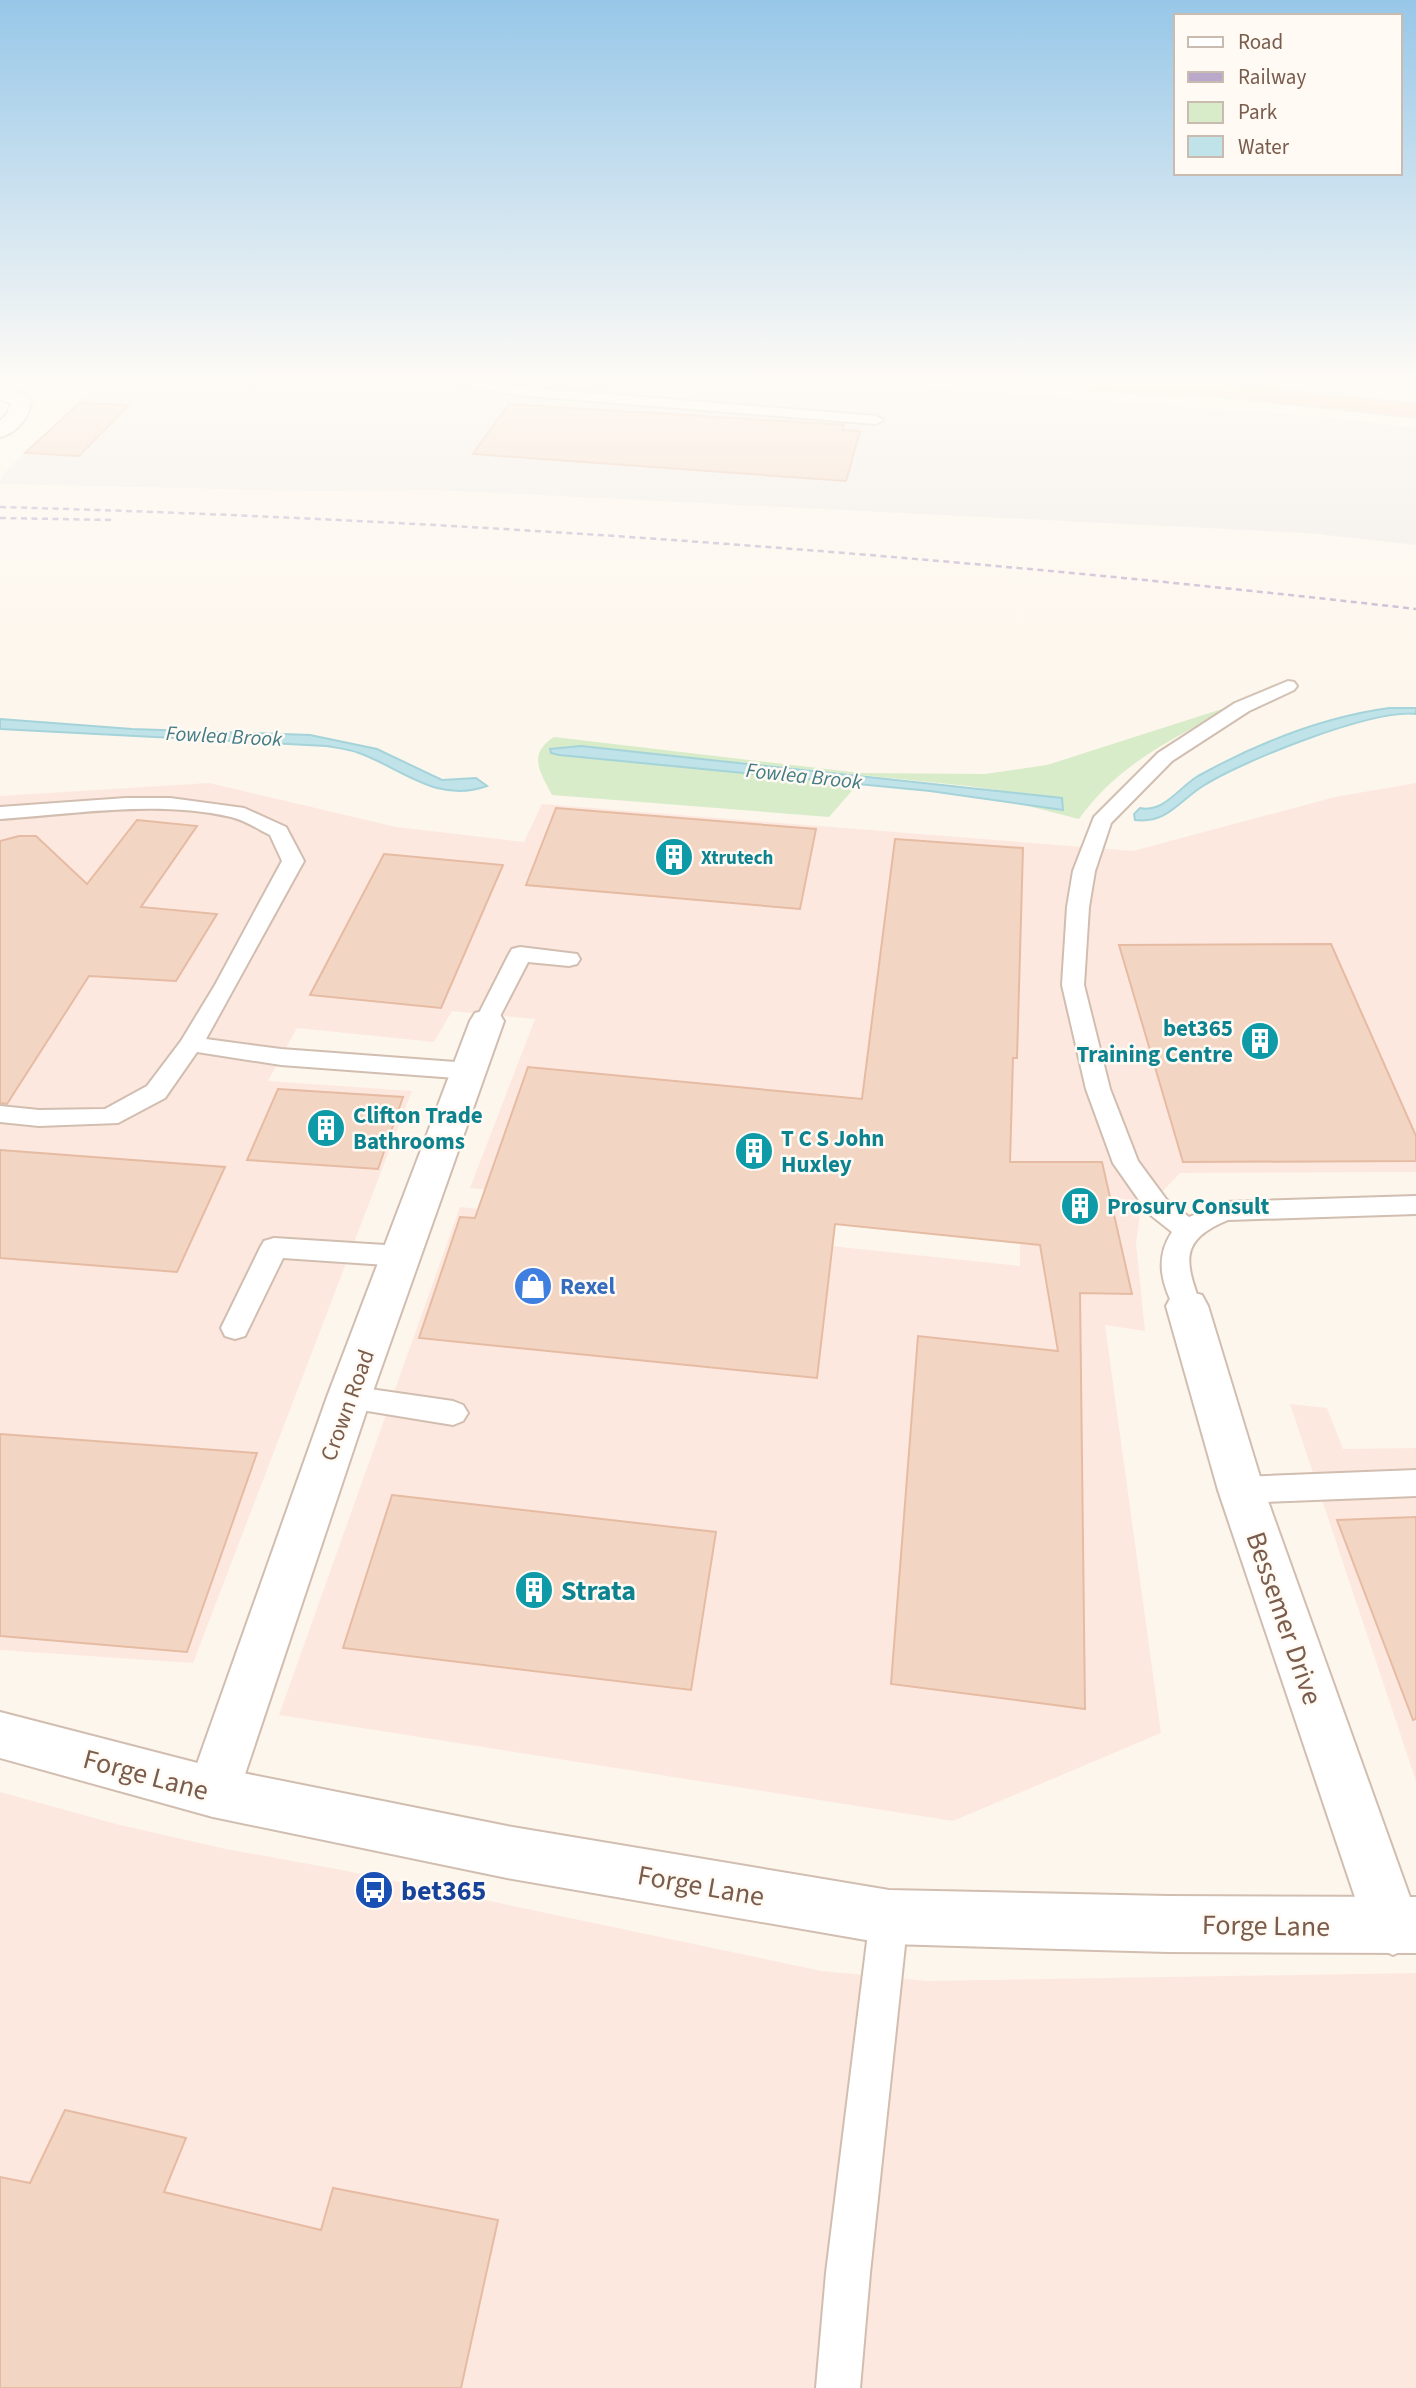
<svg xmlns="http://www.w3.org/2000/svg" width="1416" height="2388" font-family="'Source Sans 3',sans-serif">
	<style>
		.commercial { fill: #fde8e0 }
		.industrial { fill: #efe9e4 }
		.green { fill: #d8ecc9 }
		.water { fill: #bfe3e8; stroke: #a5d3da; stroke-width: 2 }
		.building { fill: #f3d5c3; stroke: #e6bba3; stroke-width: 2 }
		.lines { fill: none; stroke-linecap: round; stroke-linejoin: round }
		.service-casing { stroke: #d1beb0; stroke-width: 4 }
		.minor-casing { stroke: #d1beb0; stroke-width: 4 }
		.tertiary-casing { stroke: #d1beb0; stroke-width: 4 }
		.trunk-casing { stroke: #dad1cd; stroke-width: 4 }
		.service { fill: #fff; fill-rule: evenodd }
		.minor { fill: #fff; fill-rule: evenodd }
		.tertiary { fill: #fff; fill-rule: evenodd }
		.trunk { fill: #f9c8a4; fill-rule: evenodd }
		.rail { stroke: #b9a8c9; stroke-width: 2.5; stroke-dasharray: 6 4.5; stroke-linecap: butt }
		.labels { text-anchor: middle; stroke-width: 5; stroke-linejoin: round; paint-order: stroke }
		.far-culture-label { font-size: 19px; font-weight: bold; fill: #0d838f; stroke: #fffaf3; text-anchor: start }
		.far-water-label { font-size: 21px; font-style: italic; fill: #437c86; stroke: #fffaf3 }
		.culture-label { font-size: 23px; font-weight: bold; fill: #0d838f; stroke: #fffaf3; text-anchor: start }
		.shop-label { font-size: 23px; font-weight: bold; fill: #366cbe; stroke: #fffaf3; text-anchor: start }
		.street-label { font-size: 23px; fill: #7a5c4d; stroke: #fffaf3 }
		.near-culture-label { font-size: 28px; font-weight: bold; fill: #0d838f; stroke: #fffaf3; text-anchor: start }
		.near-street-label { font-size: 28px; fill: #7a5c4d; stroke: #fffaf3 }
		.near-transit-label { font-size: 28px; font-weight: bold; fill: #164399; stroke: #fffaf3; text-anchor: start }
	</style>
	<rect width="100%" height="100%" fill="#fdf6ec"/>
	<path class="commercial" d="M 209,783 L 396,827 L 524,842 L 542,804 L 1133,851 L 1335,797 L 1416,783 L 1416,1172 L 1180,1173 L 1140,1215 L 1136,1243 L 1145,1331 L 1105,1325 L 1161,1733 L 953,1821 L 279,1715 L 460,1207 L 1020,1266 L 1020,1243 L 470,1188 L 535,1019 L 452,1011 L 434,1042 L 297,1028 L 268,1081 L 412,1091 L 193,1663 L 0,1650 L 0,796 Z
		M 1290,1404 L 1327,1408 L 1343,1449 L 1416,1448 L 1416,1781 Z
		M 0,1792 L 116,1824 L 226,1849 L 342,1870 L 822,1971 L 927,1981 L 1416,1973 L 1416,2388 L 0,2388 Z"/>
	<path class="industrial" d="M 100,382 L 862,382 L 1323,417 L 1416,428 L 1416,545 L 1308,533 L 436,490 L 311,491 L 0,484 L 3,474 Z"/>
	<path class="green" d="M 1247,701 C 1184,732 1120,761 1079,819 L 1016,803 L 1062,810 L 1062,799 L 968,786 L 581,746 L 550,748 L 551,753 L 559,755 L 858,784 L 829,817 L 552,795 C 540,772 527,754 554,737 L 860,773 L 985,774 L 1047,765 Z"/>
	<path class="water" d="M 1389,708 L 1416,708 L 1416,714 C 1372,709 1242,761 1203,786 C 1179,801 1167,824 1135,820 L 1134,814 L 1140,808 C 1164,813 1178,788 1198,776 C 1256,744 1323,717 1389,708 Z
		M 0,719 L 132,729 L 310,735 L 377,749 L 442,780 L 476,778 L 487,786 C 437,804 403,769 359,753 C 348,749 337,748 326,746 L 0,729 Z
		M 581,746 L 1062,798 L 1063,810 L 930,791 L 559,755 L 551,753 L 550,749 Z"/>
	<path class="building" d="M 79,403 L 129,405 L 79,456 L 25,453 Z
		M 509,404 L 844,425 L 843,430 L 860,431 L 846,481 L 473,454 Z
		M 556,808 L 816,829 L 800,909 L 526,885 Z
		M 137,820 L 197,826 L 141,907 L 217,914 L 176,981 L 89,976 L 7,1104 L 0,1103 L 0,841 L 19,836 L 36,836 L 87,884 Z
		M 895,839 L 1023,848 L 1017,1058 L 1013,1058 L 1010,1162 L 1102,1162 L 1132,1294 L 1080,1293 L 1085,1709 L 891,1684 L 918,1336 L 1058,1351 L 1040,1245 L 835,1224 L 817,1378 L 419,1338 L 460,1217 L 475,1218 L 528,1067 L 862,1099 Z
		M 384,854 L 503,865 L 441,1008 L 310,995 Z
		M 1331,944 L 1416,1136 L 1416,1161 L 1183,1162 L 1119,945 Z
		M 278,1089 L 403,1097 L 378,1169 L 247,1160 Z
		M 0,1150 L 225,1167 L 177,1272 L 0,1258 Z
		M 0,1434 L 257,1453 L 187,1652 L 0,1636 Z
		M 392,1495 L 716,1532 L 691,1690 L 343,1648 Z
		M 1416,1517 L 1416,1719 L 1413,1720 L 1337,1520 Z
		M 65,2110 L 186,2138 L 164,2192 L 321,2230 L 333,2188 L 498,2220 L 461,2388 L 0,2388 L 0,2177 L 30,2183 Z"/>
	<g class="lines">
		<defs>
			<path id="service" d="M 457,382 L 489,382 L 517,387 L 876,416 L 883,420 L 876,424 L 517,395 L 464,386 Z
				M 1288,681 L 1294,682 L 1297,686 L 1294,690 L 1249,711 L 1172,761 L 1111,823 L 1095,871 L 1089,907 L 1084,985 L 1110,1089 L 1138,1161 L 1166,1199 L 1189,1217 L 1226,1202 L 1416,1196 L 1416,1214 L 1228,1220 C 1177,1241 1186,1263 1201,1306 L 1197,1313 L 1187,1316 L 1177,1313 C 1162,1286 1154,1259 1172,1232 L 1148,1213 L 1113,1163 L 1086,1089 L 1062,985 L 1067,907 L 1073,871 L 1094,817 L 1158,753 L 1235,703 Z
				M 126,798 L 170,798 L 244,808 L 286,827 L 304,861 L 206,1039 L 281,1049 L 469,1063 L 478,1065 L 481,1071 L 478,1077 L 469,1079 L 281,1065 L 197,1052 L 165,1098 L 118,1123 L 39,1126 L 0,1122 L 0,1106 L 39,1110 L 105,1109 L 147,1086 L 181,1041 L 215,985 L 282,861 L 270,835 C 258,829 244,820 231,817 C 157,800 75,814 0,819 L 0,807 Z
				M 520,947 L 577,954 L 580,959 L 577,964 L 569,966 L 528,962 L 495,1026 L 487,1028 L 479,1026 L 475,1021 L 509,954 L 512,949 Z
				M 274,1238 L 401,1246 L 411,1249 L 415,1256 L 411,1263 L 401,1266 L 283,1258 L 245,1336 L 235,1339 L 225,1336 L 221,1328 L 260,1248 L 264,1241 Z
				M 349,1386 L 453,1401 L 463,1405 L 468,1413 L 463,1421 L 453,1425 L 349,1408 L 339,1405 L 334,1397 L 339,1389 Z
				M 1416,1470 L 1416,1496 L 1241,1503 L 1230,1499 L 1226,1490 L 1230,1481 L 1241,1477 Z
				M 889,1898 L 902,1904 L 908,1917 L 870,2273 L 860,2388 L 816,2388 L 826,2273 L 870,1917 L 876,1904 Z"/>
			<path id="minor" d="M 0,386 L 28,396 L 31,400 C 30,417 17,433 0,437 L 0,421 L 7,414 L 11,403 L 0,399 Z
				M 487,1010 L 499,1013 L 504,1021 L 371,1397 L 239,1792 L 231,1809 L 213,1817 L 195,1809 L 187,1792 L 327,1397 L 470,1021 L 475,1013 Z
				M 1187,1291 L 1202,1295 L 1208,1306 L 1264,1490 L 1416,1914 L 1416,1938 L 1413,1946 L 1393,1955 L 1373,1946 L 1365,1927 L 1218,1490 L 1166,1306 L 1172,1295 Z"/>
			<path id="tertiary" d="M 0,1712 L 213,1767 L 507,1826 L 889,1890 L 1168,1896 L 1416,1897 L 1416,1953 L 1168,1952 L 889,1944 L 507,1878 L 213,1817 L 0,1758 Z"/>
			<path id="trunk" d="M 1066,382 L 1207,382 L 1416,405 L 1416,417 L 1185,392 L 1177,395 L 1076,388 Z"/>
		</defs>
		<use href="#service" class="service-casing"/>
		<use href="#minor" class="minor-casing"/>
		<use href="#tertiary" class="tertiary-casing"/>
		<use href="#trunk" class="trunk-casing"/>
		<use href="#service" class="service"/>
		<use href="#minor" class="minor"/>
		<use href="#tertiary" class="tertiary"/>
		<use href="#trunk" class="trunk"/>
		<path class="rail" d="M 0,507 C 475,520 944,555 1416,609
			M 0,518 L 115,520"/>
	</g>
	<linearGradient id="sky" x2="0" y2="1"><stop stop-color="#97c7e8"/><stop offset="0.53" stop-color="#fefbf6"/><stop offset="1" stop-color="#fefbf6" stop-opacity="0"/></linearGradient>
	<rect width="1416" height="716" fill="url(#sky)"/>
	<defs>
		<symbol id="building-disc" viewBox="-11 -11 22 22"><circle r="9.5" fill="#0f9aa8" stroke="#fffaf3"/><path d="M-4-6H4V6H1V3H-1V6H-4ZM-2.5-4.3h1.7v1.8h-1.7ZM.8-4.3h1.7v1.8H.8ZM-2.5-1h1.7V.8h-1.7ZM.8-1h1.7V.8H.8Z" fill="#fff"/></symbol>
		<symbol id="shop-disc" viewBox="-11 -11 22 22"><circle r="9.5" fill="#3f7fe0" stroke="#fffaf3"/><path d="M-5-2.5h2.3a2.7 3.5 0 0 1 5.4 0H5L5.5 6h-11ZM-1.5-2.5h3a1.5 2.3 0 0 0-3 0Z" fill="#fff"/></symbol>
		<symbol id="bus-disc" viewBox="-11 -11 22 22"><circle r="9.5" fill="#1a4fb4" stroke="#fffaf3"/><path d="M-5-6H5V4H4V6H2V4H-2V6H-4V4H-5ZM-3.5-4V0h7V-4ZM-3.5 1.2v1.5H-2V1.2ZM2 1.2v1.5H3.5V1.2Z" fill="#fff"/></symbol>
	</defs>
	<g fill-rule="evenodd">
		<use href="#building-disc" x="652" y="835" width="44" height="44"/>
		<use href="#building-disc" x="1238" y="1019" width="44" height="44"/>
		<use href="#building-disc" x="304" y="1106" width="44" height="44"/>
		<use href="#building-disc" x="732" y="1129" width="44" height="44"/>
		<use href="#building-disc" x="1058" y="1184" width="44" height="44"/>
		<use href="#shop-disc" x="511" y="1264" width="44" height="44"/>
		<use href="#building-disc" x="512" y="1568" width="44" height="44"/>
		<use href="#bus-disc" x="352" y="1868" width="44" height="44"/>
	</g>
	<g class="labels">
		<g class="far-culture-label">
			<text x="701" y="864">Xtrutech</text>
		</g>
		<g class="far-water-label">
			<text transform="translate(224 736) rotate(3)" y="7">Fowlea Brook</text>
			<text transform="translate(804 776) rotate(6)" y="7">Fowlea Brook</text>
		</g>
		<g class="culture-label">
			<text x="1233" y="1036" text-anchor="end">bet365<tspan x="1233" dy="26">Training Centre</tspan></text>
			<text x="353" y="1123">Clifton Trade<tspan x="353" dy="26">Bathrooms</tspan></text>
			<text x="781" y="1146">T C S John<tspan x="781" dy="26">Huxley</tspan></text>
			<text x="1107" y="1214">Prosurv Consult</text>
		</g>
		<g class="shop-label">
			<text x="560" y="1294">Rexel</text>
		</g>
		<g class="street-label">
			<text transform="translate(347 1405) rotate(-70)" y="8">Crown Road</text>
		</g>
		<g class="near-culture-label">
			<text x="561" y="1600">Strata</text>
		</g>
		<g class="near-street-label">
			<text transform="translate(1285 1618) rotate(71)" y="10">Bessemer Drive</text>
			<text transform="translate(146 1774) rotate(15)" y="10">Forge Lane</text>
			<text transform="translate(701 1885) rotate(10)" y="10">Forge Lane</text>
			<text transform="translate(1266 1925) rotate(1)" y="10">Forge Lane</text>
		</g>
		<g class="near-transit-label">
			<text x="401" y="1900">bet365</text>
		</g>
	</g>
	<rect x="1174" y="14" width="228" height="161" fill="#fffaf3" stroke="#cabbb1" stroke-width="2"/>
	<rect x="1188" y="37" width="35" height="10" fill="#ffffff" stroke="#cabbb1" stroke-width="2"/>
	<text x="1238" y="49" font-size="21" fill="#7a5c4d">Road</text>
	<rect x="1188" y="72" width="35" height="10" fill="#b9a8c9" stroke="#cabbb1" stroke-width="2"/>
	<text x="1238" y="84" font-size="21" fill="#7a5c4d">Railway</text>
	<rect x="1188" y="102" width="35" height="21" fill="#d8ecc9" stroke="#cabbb1" stroke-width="2"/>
	<text x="1238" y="119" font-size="21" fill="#7a5c4d">Park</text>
	<rect x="1188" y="136" width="35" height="21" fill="#bfe3e8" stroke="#cabbb1" stroke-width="2"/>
	<text x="1238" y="154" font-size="21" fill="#7a5c4d">Water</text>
</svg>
